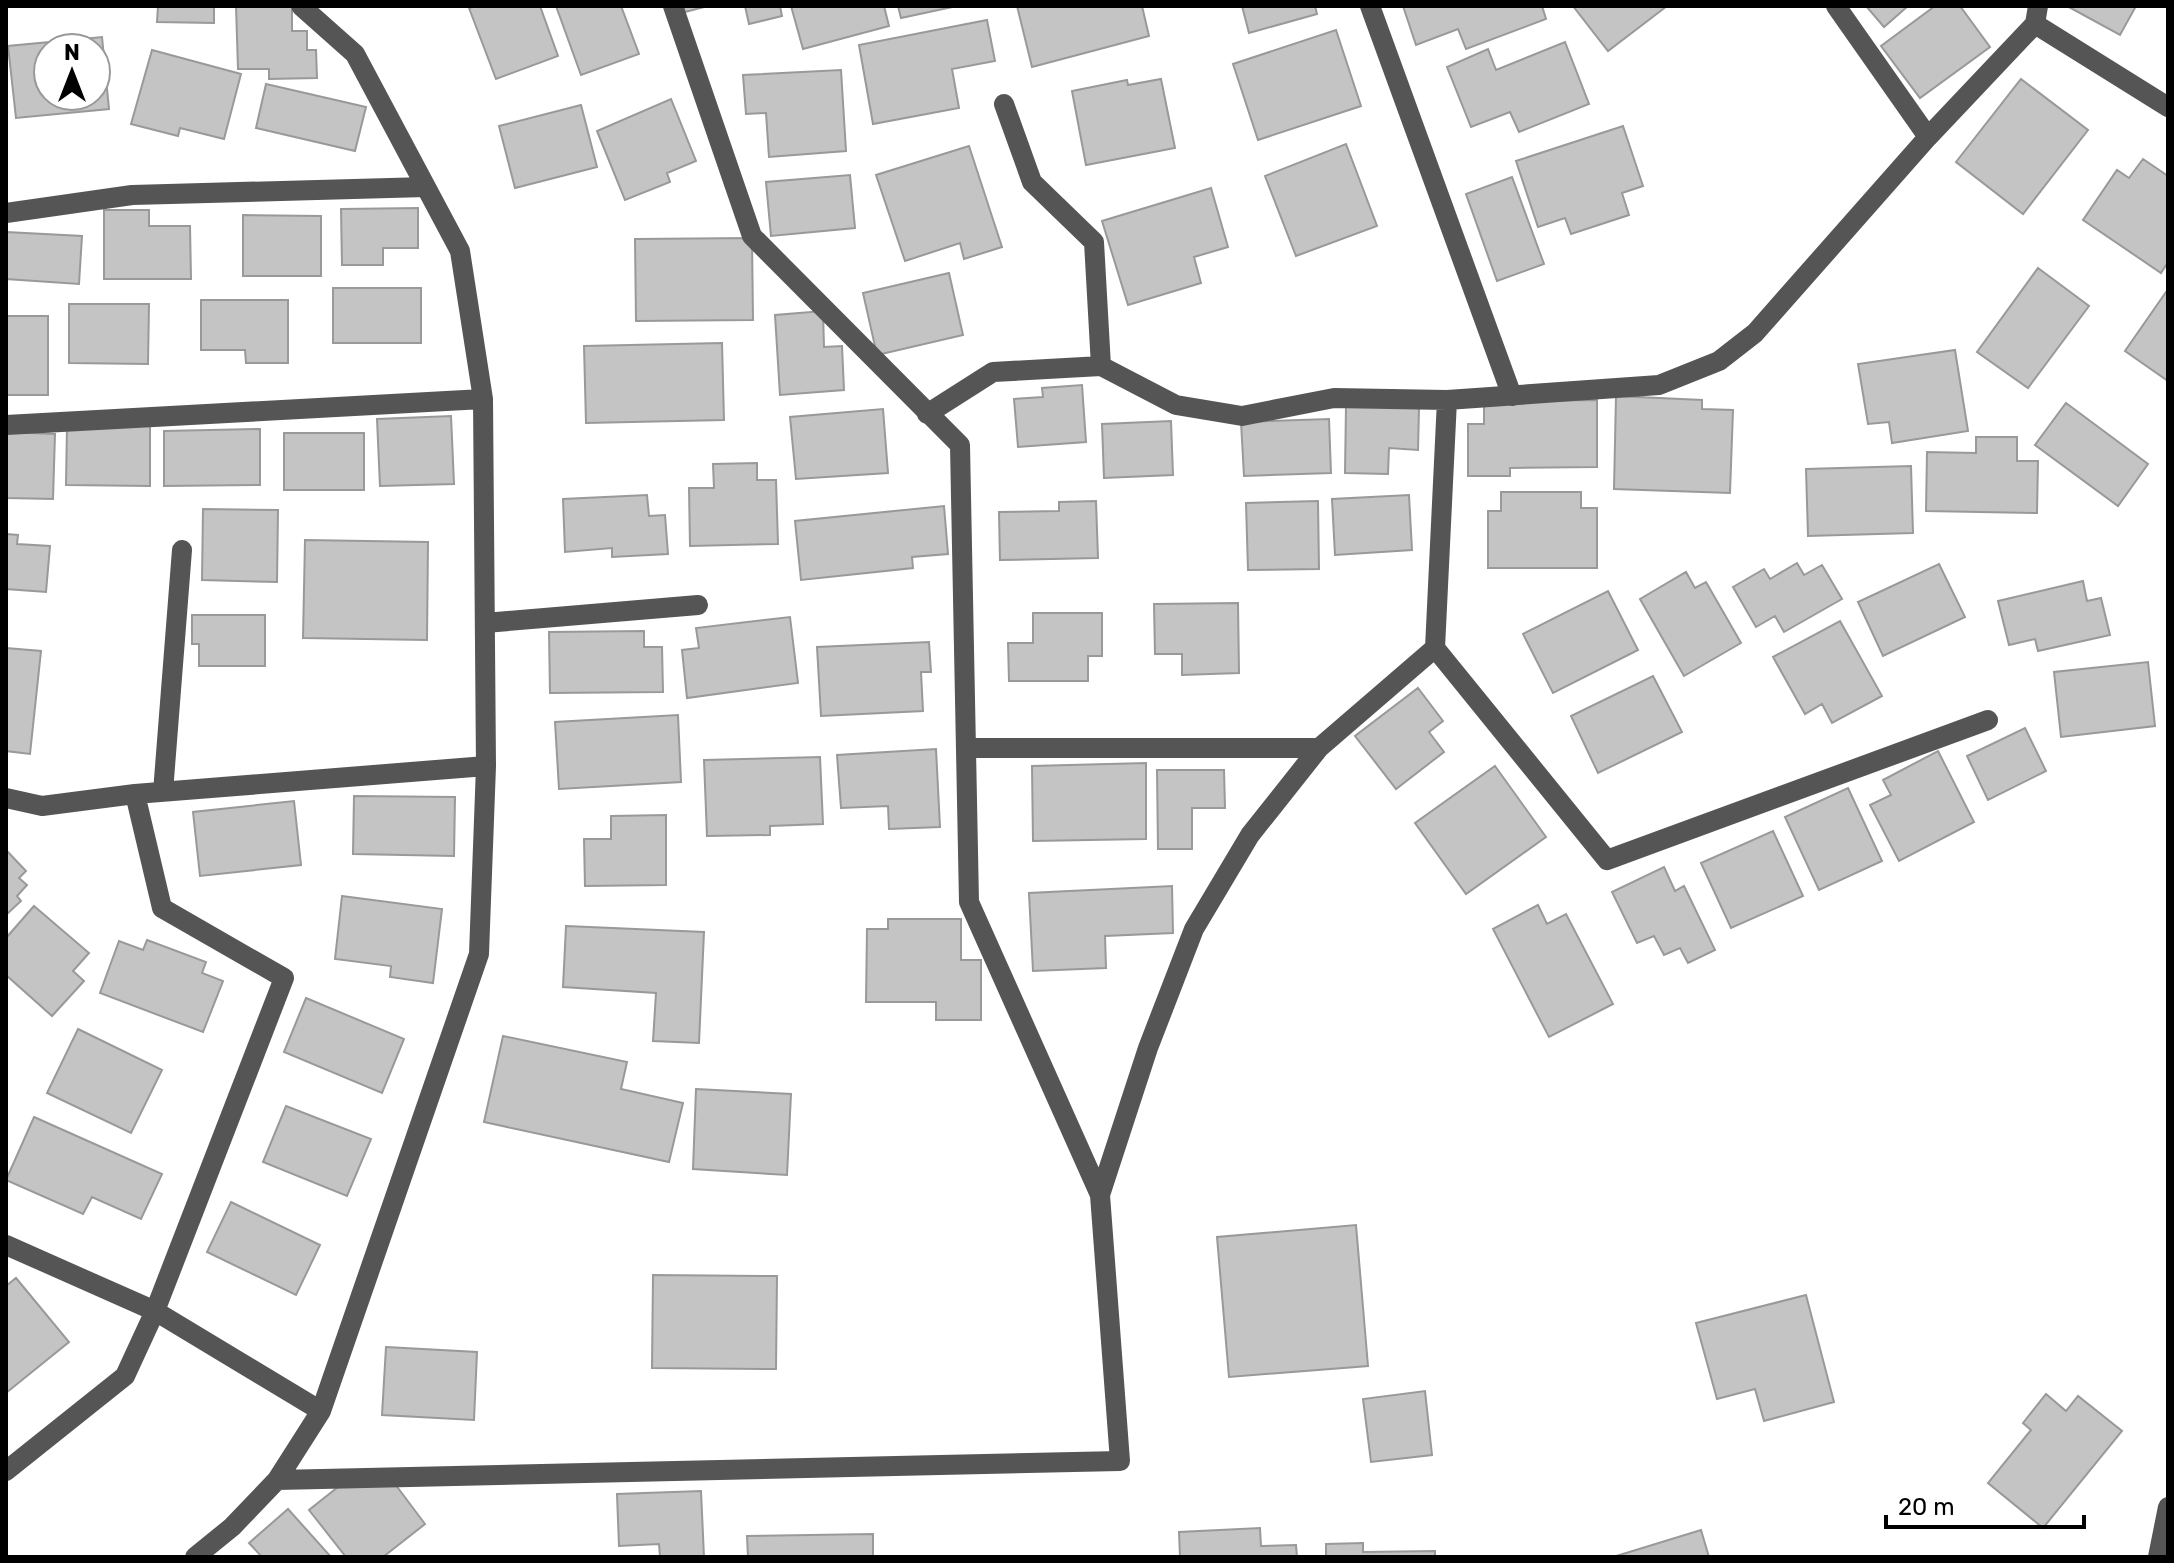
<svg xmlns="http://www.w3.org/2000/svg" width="2174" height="1563" font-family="Rubik,sans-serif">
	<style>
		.building { fill: #c4c4c4; stroke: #999; stroke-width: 2; fill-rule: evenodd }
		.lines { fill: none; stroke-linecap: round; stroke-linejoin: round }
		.minor { stroke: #555; stroke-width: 20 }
	</style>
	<rect width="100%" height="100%" fill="#fff"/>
	<path class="building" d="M 158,6 L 214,6 L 214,23 L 157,22 Z
		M 236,6 L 292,6 L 292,31 L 307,31 L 307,50 L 316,50 L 317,78 L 269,79 L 269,69 L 238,69 Z
		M 476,6 L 540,6 L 558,56 L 496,79 L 469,8 Z
		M 556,6 L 621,6 L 639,54 L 581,75 Z
		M 683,6 L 708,6 L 685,12 Z
		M 745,6 L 780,6 L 782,16 L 749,24 Z
		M 791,6 L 884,6 L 889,26 L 803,49 Z
		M 898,6 L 957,6 L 901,18 Z
		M 1017,6 L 1142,6 L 1149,36 L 1032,67 Z
		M 1242,6 L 1315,6 L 1317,14 L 1249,33 Z
		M 1403,6 L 1542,6 L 1546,19 L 1466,49 L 1458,29 L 1416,45 Z
		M 1573,6 L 1667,6 L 1608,51 Z
		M 1866,6 L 1908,6 L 1884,27 Z
		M 1935,6 L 1960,6 L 1990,47 L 1920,98 L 1881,46 Z
		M 2067,6 L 2136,6 L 2120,35 Z
		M 987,20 L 995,61 L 952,69 L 959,108 L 873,124 L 859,45 Z
		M 1336,30 L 1361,106 L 1258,140 L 1233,64 Z
		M 102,37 L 109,109 L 16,118 L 8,46 ZM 48,48 L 96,48 L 96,96 L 48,96 Z
		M 1565,42 L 1589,104 L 1519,132 L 1510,112 L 1471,127 L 1447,67 L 1488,49 L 1496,70 Z
		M 152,50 L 241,74 L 224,139 L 180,128 L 178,136 L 131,124 Z
		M 841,70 L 846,151 L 769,157 L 766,113 L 746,114 L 743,75 Z
		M 1161,79 L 1175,148 L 1086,165 L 1072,91 L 1127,80 L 1128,85 Z
		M 2021,79 L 2088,130 L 2023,214 L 1956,162 Z
		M 266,84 L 366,107 L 355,151 L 256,128 Z
		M 671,99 L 696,161 L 667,173 L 670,182 L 625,200 L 597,131 Z
		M 581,105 L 597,167 L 515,188 L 499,126 Z
		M 1623,126 L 1643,186 L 1622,193 L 1629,215 L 1571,234 L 1565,218 L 1538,227 L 1516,161 Z
		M 1346,144 L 1377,226 L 1296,256 L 1265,176 Z
		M 969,146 L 1002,247 L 964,259 L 960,243 L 905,261 L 876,175 Z
		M 2143,159 L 2168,176 L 2168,262 L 2161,273 L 2083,220 L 2117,170 L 2129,178 Z
		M 850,175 L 855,228 L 771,236 L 766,182 Z
		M 1512,177 L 1544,264 L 1497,281 L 1466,194 Z
		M 1211,188 L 1228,247 L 1194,257 L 1201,283 L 1128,305 L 1102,221 Z
		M 418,208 L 418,248 L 383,248 L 383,265 L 342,265 L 341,209 Z
		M 104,210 L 149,210 L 149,226 L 190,226 L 191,279 L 104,279 Z
		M 243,215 L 321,216 L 321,276 L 243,276 Z
		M 6,232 L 82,236 L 79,284 L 6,279 Z
		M 752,238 L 753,320 L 636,321 L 635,239 Z
		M 2038,268 L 2089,306 L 2028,388 L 1977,352 Z
		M 949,273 L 963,335 L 877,355 L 863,293 Z
		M 333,288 L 421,288 L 421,343 L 333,343 Z
		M 2166,292 L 2168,293 L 2168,381 L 2125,351 Z
		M 201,300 L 288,300 L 288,363 L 246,363 L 245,350 L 201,350 Z
		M 69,304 L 149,304 L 148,364 L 69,363 Z
		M 823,311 L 824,347 L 842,346 L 844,390 L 780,395 L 775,315 Z
		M 6,316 L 48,316 L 48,395 L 6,395 Z
		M 722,343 L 724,420 L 586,423 L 584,346 Z
		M 1955,350 L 1968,431 L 1892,443 L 1889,422 L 1868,424 L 1858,364 Z
		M 1082,385 L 1086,442 L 1018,447 L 1014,399 L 1043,397 L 1042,388 Z
		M 1616,396 L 1702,400 L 1702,409 L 1733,410 L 1730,493 L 1614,489 Z
		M 1597,400 L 1597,467 L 1510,468 L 1510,476 L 1468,476 L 1468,424 L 1484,424 L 1484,401 Z
		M 2066,403 L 2148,464 L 2118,506 L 2035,445 Z
		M 1346,406 L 1419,408 L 1418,450 L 1389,448 L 1388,474 L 1345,473 Z
		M 883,409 L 888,473 L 796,479 L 790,417 Z
		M 451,416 L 454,484 L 380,486 L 377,419 Z
		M 1329,419 L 1331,473 L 1244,476 L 1241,422 Z
		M 1171,421 L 1173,475 L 1104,478 L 1102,424 Z
		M 67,425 L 150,426 L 150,486 L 66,485 Z
		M 260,429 L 260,485 L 164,486 L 164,431 Z
		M 6,432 L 55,434 L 53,499 L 7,498 Z
		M 284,433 L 364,433 L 364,490 L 284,490 Z
		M 1976,437 L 2017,437 L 2017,461 L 2038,461 L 2037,513 L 1926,511 L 1927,452 L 1976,453 Z
		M 757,463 L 757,480 L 776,480 L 778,544 L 690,546 L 689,488 L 714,488 L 713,464 Z
		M 1911,466 L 1913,533 L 1808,536 L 1806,469 Z
		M 1501,492 L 1581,492 L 1581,508 L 1597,508 L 1597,568 L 1488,568 L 1488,511 L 1501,511 Z
		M 647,495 L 649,516 L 665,515 L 668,554 L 612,557 L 612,548 L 565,552 L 563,499 Z
		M 1409,495 L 1412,550 L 1335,555 L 1332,499 Z
		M 1096,501 L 1098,558 L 1000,560 L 999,512 L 1059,511 L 1059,502 Z
		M 1318,501 L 1319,569 L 1248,570 L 1246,503 Z
		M 944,506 L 948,554 L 912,557 L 913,568 L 801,580 L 795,521 Z
		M 203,509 L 278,510 L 277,582 L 202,580 Z
		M 6,534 L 18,535 L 17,544 L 50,546 L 46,592 L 6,589 Z
		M 305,540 L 428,542 L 427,640 L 303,638 Z
		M 1797,563 L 1804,575 L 1822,565 L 1842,599 L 1784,632 L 1775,616 L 1756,627 L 1733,587 L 1764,569 L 1770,579 Z
		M 1939,564 L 1965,617 L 1883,656 L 1858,602 Z
		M 1686,572 L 1695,588 L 1706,582 L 1741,643 L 1684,676 L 1640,599 Z
		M 2083,581 L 2087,601 L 2101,598 L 2110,635 L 2038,651 L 2035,639 L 2009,645 L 1998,601 Z
		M 1608,591 L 1638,650 L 1553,693 L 1523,634 Z
		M 1238,603 L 1239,673 L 1182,675 L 1182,654 L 1155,654 L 1154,604 Z
		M 1033,613 L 1102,613 L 1102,656 L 1088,656 L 1088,681 L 1009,681 L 1008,643 L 1033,643 Z
		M 192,615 L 265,615 L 265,666 L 199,666 L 199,644 L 192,644 Z
		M 790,617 L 798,683 L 687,698 L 682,650 L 699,648 L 696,628 Z
		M 1840,621 L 1882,696 L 1832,723 L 1822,704 L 1805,714 L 1773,657 Z
		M 644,631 L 644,647 L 662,647 L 663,692 L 550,693 L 549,632 Z
		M 929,642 L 931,672 L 921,672 L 923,711 L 821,716 L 817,647 Z
		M 6,648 L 41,651 L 30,754 L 6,751 Z
		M 2148,662 L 2155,726 L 2061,737 L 2054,672 Z
		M 1653,676 L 1682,732 L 1598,773 L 1571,716 Z
		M 1418,688 L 1443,721 L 1429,732 L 1444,752 L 1396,789 L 1355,736 Z
		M 678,715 L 681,782 L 559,789 L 555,722 Z
		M 2025,728 L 2046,771 L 1988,800 L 1967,756 Z
		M 936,749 L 940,827 L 889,829 L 888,806 L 841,808 L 837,755 Z
		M 1938,751 L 1974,822 L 1899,861 L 1870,805 L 1891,795 L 1883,780 Z
		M 820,757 L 823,824 L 770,826 L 770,835 L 707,836 L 704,760 Z
		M 1146,763 L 1146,839 L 1033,841 L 1032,766 Z
		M 1495,766 L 1546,837 L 1466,894 L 1415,823 Z
		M 1157,770 L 1224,770 L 1225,808 L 1192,808 L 1192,849 L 1158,849 Z
		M 1848,788 L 1882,861 L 1819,890 L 1785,817 Z
		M 354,796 L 455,797 L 454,856 L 353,854 Z
		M 294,801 L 301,865 L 200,876 L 193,812 Z
		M 666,815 L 666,885 L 585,886 L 584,839 L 611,839 L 611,816 Z
		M 1773,831 L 1803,896 L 1731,928 L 1701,863 Z
		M 6,850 L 26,871 L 19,878 L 27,885 L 17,896 L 21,901 L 6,915 Z
		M 1664,867 L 1675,891 L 1684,886 L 1715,950 L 1688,963 L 1680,948 L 1664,955 L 1654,936 L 1637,943 L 1612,892 Z
		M 1172,886 L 1173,933 L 1105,936 L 1106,968 L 1033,971 L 1029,893 Z
		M 342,896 L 442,909 L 433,983 L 390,977 L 391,966 L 335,959 Z
		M 1538,905 L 1547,924 L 1566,914 L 1613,1004 L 1549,1037 L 1493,929 Z
		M 34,906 L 89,953 L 73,971 L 84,981 L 52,1016 L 6,975 L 6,938 Z
		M 888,919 L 961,919 L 961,960 L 981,960 L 981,1020 L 936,1020 L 936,1002 L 866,1002 L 867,929 L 888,929 Z
		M 566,926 L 704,932 L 699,1043 L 653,1041 L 656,993 L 563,987 Z
		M 147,940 L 206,962 L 202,973 L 223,981 L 203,1032 L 100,993 L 119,941 L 143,950 Z
		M 306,998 L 404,1039 L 382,1093 L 284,1052 Z
		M 78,1029 L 162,1070 L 131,1133 L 47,1093 Z
		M 503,1036 L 627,1062 L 621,1089 L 683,1103 L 669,1162 L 484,1122 Z
		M 696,1089 L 791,1094 L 787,1175 L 693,1169 Z
		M 286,1106 L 371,1139 L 347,1196 L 263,1162 Z
		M 34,1117 L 162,1174 L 141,1219 L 92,1197 L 83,1214 L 6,1180 Z
		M 231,1202 L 320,1245 L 296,1295 L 207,1252 Z
		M 1356,1225 L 1368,1366 L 1229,1377 L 1217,1237 Z
		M 653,1275 L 777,1276 L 776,1369 L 652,1368 Z
		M 16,1278 L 69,1342 L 6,1393 L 6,1286 Z
		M 1806,1295 L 1834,1402 L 1764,1421 L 1755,1389 L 1717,1399 L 1696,1323 Z
		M 386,1347 L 477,1352 L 474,1420 L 382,1415 Z
		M 1425,1391 L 1432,1455 L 1371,1462 L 1363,1399 Z
		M 2046,1394 L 2066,1411 L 2078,1396 L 2122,1431 L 2043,1528 L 1988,1483 L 2031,1430 L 2023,1423 Z
		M 395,1484 L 425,1524 L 383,1557 L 346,1557 L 309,1510 L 338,1487 Z
		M 701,1491 L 704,1557 L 660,1557 L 659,1544 L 619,1546 L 617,1494 Z
		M 288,1509 L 331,1557 L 262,1557 L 249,1543 Z
		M 1260,1528 L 1261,1546 L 1296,1545 L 1297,1557 L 1180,1557 L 1179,1532 Z
		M 1701,1530 L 1709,1557 L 1613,1557 Z
		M 873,1534 L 873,1557 L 748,1557 L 747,1536 Z
		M 1363,1543 L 1363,1552 L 1435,1551 L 1435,1557 L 1326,1557 L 1326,1544 Z"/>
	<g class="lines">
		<path class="minor" d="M 673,6 L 752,236 L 960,445 L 969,902 L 1100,1195
			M 1370,6 L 1512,396
			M 1836,6 L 1928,137
			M 2035,24 L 2168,107
			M 6,213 L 132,195 L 426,187
			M 1101,366 L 1176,405 L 1242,416 L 1334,398 L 1447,400 L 1659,385 L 1719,361 L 1755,333 L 1928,137 L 2035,24 L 2038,6
			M 927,414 L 993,372 L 1101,366 L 1094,242 L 1032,182 L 1004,104
			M 6,425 L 483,399
			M 485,623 L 698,605
			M 1435,648 L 1607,860 L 1988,720
			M 966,748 L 1319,748
			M 163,792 L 182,550
			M 6,798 L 42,806 L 135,794 L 486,766
			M 6,1245 L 155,1311 L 321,1411
			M 6,1471 L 125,1376 L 155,1311 L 284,978 L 162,908 L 135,794
			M 277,1480 L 1120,1461 L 1100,1195 L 1148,1048 L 1194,929 L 1250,835 L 1319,748 L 1435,648 L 1447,400
			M 195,1557 L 232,1527 L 277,1480 L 321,1411 L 479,954 L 486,766 L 483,399 L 460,251 L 355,54 L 301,6
			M 2158,1557 L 2168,1507"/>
	</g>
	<rect width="2174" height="1563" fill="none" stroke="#000000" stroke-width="16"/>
	<g transform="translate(72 72)"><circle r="38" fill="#ffffff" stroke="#999999" stroke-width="2"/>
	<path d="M0-6L14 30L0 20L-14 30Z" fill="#000000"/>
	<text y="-12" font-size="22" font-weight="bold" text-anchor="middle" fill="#000000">N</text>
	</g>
	<path d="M1886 1515v12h198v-12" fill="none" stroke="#000000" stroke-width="4"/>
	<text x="1898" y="1515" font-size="24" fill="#000000" stroke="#ffffff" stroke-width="6" paint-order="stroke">20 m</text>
</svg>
